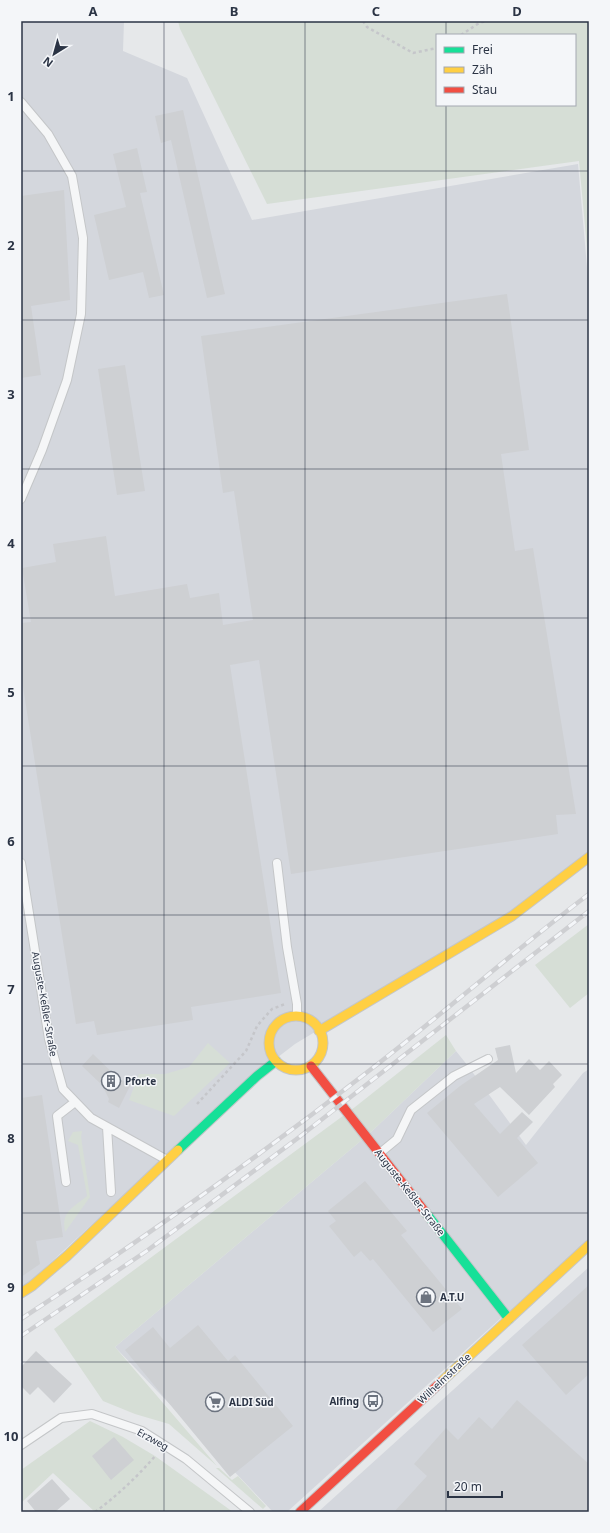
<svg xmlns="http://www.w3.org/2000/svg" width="610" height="1533" font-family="'Noto Sans',sans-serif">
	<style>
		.built { fill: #d4d7dd }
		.green { fill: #d6ded6; fill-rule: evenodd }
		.building { fill: #ced0d3 }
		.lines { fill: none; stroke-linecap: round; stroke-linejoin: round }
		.lane-casing { stroke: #c4c6c8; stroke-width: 10 }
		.fast-casing { stroke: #c4c6c8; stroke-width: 11 }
		.slow-casing { stroke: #c4c6c8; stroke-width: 11 }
		.jam-casing { stroke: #c4c6c8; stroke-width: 11 }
		.path { stroke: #c5c6ca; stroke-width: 2.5; stroke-dasharray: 3 3; stroke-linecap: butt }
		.lane { stroke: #f5f6f7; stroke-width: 8 }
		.fast { stroke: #16e098; stroke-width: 9 }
		.slow { stroke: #ffcf43; stroke-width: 9 }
		.jam { stroke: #f24e42; stroke-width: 9 }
		.rail-casing { stroke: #cecfd2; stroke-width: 4.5 }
		.rail { stroke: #f4f6f9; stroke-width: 3; stroke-dasharray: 9; stroke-linecap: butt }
		.grid { fill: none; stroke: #2b3445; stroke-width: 1; stroke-opacity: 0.55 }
		.labels { text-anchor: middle; stroke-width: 3; stroke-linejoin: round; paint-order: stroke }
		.street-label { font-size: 10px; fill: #2b3445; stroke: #f4f6f9 }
		.poi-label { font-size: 10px; font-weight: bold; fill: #2b3445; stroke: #f4f6f9; text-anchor: start }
		.neatline { fill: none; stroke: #2b3445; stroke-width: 1.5 }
		.grid-label { font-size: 13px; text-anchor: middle; font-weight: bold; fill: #2b3445 }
	</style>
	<rect width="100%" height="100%" fill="#e6e8ea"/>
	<path class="built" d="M 21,21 L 124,21 L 123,51 L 187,78 L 252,220 L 578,164 L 589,290 L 589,852 L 510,914 L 295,1044 L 247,1081 L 21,1290 Z
		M 456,1051 L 468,1066 L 526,1145 L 583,1073 L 589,1069 L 589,1242 L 508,1314 L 369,1134 Z
		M 363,1139 L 501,1318 L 287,1512 L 273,1512 L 115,1347 Z
		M 589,1267 L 589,1512 L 318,1512 Z"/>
	<path class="green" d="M 178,21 L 589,21 L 589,269 L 579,161 L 267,204 L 180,29 ZM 437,35 L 575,35 L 575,105 L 437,105 Z
		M 589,924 L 589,993 L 570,1008 L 535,965 Z
		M 446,1035 L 456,1051 L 369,1134 L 115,1347 L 217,1466 L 169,1424 L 135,1414 L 103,1401 L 54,1329 L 355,1107 Z
		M 208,1043 L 230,1063 L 174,1116 L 129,1100 L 139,1074 L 165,1074 L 189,1067 Z
		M 82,1131 L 81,1137 L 90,1197 L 65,1232 C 61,1211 73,1208 87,1196 L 78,1145 L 68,1141 L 73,1132 Z
		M 90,1421 L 123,1437 L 155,1456 L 233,1512 L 95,1512 L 53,1473 L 21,1503 L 21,1470 Z
		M 216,1468 L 219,1468 L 232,1480 L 238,1476 L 266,1506 L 263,1509 Z"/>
	<path class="building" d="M 183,110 L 225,294 L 207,298 L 171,140 L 161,143 L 155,116 Z
		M 137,148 L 147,192 L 140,193 L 164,295 L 149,298 L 143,272 L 109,280 L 94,215 L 126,207 L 113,154 Z
		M 64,190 L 70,300 L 31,306 L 41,375 L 21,378 L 21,196 Z
		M 507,294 L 529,450 L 501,454 L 515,551 L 533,548 L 576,814 L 556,815 L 558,834 L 291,874 L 259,660 L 230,665 L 281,993 L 191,1007 L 193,1020 L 97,1035 L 94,1021 L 76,1024 L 21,674 L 21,623 L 31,622 L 22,568 L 56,562 L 53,544 L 106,536 L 115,596 L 187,584 L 190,598 L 219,593 L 223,625 L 253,620 L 234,491 L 223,493 L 201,336 Z
		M 125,365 L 145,491 L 117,495 L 98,369 Z
		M 510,1045 L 516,1073 L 529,1059 L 540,1070 L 549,1061 L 562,1075 L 553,1084 L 555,1087 L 529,1115 L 500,1087 L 474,1104 L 500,1134 L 522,1112 L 533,1122 L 517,1138 L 538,1163 L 498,1197 L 427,1113 L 460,1086 L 498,1060 L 495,1048 Z
		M 93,1054 L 119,1079 L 131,1084 L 119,1108 L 108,1102 L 109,1099 L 102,1085 L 82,1066 Z
		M 42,1095 L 63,1237 L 36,1241 L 40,1264 L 21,1277 L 21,1098 Z
		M 365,1181 L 407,1231 L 401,1235 L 462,1309 L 433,1332 L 373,1259 L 370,1261 L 361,1251 L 354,1257 L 329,1226 L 336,1221 L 328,1211 Z
		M 589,1285 L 589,1374 L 566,1395 L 522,1345 Z
		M 198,1325 L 228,1361 L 235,1355 L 293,1426 L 230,1477 L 125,1350 L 153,1327 L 170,1348 Z
		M 36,1351 L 72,1384 L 54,1403 L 38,1387 L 30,1395 L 21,1386 L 21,1367 Z
		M 517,1400 L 589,1464 L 589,1512 L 394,1512 L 427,1476 L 414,1464 L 446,1428 L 458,1440 L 479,1417 L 492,1429 Z
		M 114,1437 L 134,1460 L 111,1480 L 92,1456 Z
		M 52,1479 L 70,1499 L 55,1512 L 36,1512 L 27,1501 Z"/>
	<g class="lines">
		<defs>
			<path id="lane" d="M 21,102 L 48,134 L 72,176 L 83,238 L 81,314 L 67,380 L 42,450 L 21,499
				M 21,863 L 49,1039 L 63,1089 L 91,1118 L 167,1160
				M 277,863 L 287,947 L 297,1004 L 297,1016
				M 107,1127 L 111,1192
				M 380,1153 L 397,1139 L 411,1110 L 454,1076 L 488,1059
				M 66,1182 L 57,1116 L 75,1102
				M 21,1445 L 61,1418 L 92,1414 L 142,1431 L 186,1459 L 250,1512"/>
			<path id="fast" d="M 178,1150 L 257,1076 L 276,1061
				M 426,1213 L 509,1319"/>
			<path id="slow" d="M269 1043a27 27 0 1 1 54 0a27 27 0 1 1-54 0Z
				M 319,1031 L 512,916 L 589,857
				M 21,1293 L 32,1286 L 67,1256 L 178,1150
				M 441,1382 L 589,1245"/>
			<path id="jam" d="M 311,1066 L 426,1213
				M 300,1512 L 441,1382"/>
		</defs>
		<use href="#lane" class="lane-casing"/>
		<use href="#fast" class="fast-casing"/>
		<use href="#slow" class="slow-casing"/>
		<use href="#jam" class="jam-casing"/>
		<path class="path" d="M 363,21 L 367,27 L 413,53 L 437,48
			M 461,35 L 479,23 L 486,21
			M 197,1104 L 246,1051 L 257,1026 L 263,1019 L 272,1009 L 285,1004
			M 95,1512 C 118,1495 138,1476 156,1455"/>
		<use href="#lane" class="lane"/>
		<use href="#fast" class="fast"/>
		<use href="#slow" class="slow"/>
		<use href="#jam" class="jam"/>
		<defs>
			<path id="rail" d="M 21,1319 C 140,1241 257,1158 370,1070 C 444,1013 514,951 589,894
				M 21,1336 L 148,1250 L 298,1138 L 589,911"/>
		</defs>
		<use href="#rail" class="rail-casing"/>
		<use href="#rail" class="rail"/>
	</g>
	<path class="grid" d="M 164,21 L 164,1512M 305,21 L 305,1512M 446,21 L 446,35M 446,105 L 446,1512M 21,171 L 589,171M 21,320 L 589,320M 21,469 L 589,469M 21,618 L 589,618M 21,766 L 589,766M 21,915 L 589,915M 21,1064 L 589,1064M 21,1213 L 589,1213M 21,1362 L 589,1362"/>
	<defs>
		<symbol id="building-ring" viewBox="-11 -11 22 22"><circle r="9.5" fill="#f4f6f9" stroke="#6c737f" stroke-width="1.5"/><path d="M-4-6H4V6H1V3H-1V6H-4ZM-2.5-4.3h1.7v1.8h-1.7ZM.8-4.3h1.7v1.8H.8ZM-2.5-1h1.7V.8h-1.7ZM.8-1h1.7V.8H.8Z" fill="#6c737f"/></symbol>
		<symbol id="shop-ring" viewBox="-11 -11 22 22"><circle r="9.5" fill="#f4f6f9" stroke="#6c737f" stroke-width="1.5"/><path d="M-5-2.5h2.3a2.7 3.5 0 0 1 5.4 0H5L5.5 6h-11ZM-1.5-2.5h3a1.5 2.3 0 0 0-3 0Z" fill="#6c737f"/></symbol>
		<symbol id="bus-ring" viewBox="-11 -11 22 22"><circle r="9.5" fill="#f4f6f9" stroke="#6c737f" stroke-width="1.5"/><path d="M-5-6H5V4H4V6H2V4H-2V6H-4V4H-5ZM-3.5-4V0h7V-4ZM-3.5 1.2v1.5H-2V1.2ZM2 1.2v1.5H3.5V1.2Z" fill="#6c737f"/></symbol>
		<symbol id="supermarket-ring" viewBox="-11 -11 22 22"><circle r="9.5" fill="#f4f6f9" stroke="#6c737f" stroke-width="1.5"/><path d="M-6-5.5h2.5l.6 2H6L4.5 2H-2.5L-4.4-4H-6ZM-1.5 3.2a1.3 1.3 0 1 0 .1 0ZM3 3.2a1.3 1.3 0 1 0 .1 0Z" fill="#6c737f"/></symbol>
	</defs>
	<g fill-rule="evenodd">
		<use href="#building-ring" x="100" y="1070" width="22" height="22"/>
		<use href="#shop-ring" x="415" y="1286" width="22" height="22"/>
		<use href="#bus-ring" x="362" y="1390" width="22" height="22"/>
		<use href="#supermarket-ring" x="204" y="1391" width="22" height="22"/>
	</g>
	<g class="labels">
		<g class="street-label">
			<text transform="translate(45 1004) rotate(80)" y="4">Auguste-Keßler-Straße</text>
			<text transform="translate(410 1192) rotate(52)" y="4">Auguste-Keßler-Straße</text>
			<text transform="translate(444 1378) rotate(-43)" y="4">Wilhelmstraße</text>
			<text transform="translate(153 1439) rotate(29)" y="4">Erzweg</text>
		</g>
		<g class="poi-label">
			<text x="125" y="1085">Pforte</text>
			<text x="440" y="1301">A.T.U</text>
			<text x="359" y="1405" text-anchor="end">Alfing</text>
			<text x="229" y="1406">ALDI Süd</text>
		</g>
	</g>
	<rect width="610" height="1533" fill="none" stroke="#f4f6f9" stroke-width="44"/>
	<rect x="436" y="34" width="140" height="72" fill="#f4f6f9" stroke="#a4a8b1"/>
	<rect x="444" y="47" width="20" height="6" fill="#16e098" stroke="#a4a8b1"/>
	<text x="472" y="54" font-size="12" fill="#2b3445">Frei</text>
	<rect x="444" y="67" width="20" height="6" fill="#ffcf43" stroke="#a4a8b1"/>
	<text x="472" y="74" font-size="12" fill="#2b3445">Zäh</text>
	<rect x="444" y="87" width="20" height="6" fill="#f24e42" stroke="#a4a8b1"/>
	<text x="472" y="94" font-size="12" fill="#2b3445">Stau</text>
	<g transform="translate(54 54) rotate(217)" stroke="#f4f6f9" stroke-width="3" paint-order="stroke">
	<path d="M0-3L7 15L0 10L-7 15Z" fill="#2b3445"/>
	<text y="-6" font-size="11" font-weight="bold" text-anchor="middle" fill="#2b3445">N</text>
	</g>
	<path d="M448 1491v6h54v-6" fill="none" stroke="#2b3445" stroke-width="2"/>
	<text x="454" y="1491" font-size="12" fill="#2b3445" stroke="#f4f6f9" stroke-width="3" paint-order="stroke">20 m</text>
	<rect x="22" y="22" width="566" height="1489" class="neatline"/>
	<g class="grid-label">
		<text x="93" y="16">A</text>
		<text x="234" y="16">B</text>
		<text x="376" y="16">C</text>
		<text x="517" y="16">D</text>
		<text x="11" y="101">1</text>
		<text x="11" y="250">2</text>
		<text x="11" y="399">3</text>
		<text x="11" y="548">4</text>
		<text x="11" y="697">5</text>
		<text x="11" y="846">6</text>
		<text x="11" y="994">7</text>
		<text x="11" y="1143">8</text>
		<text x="11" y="1292">9</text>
		<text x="11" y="1441">10</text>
	</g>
</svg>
